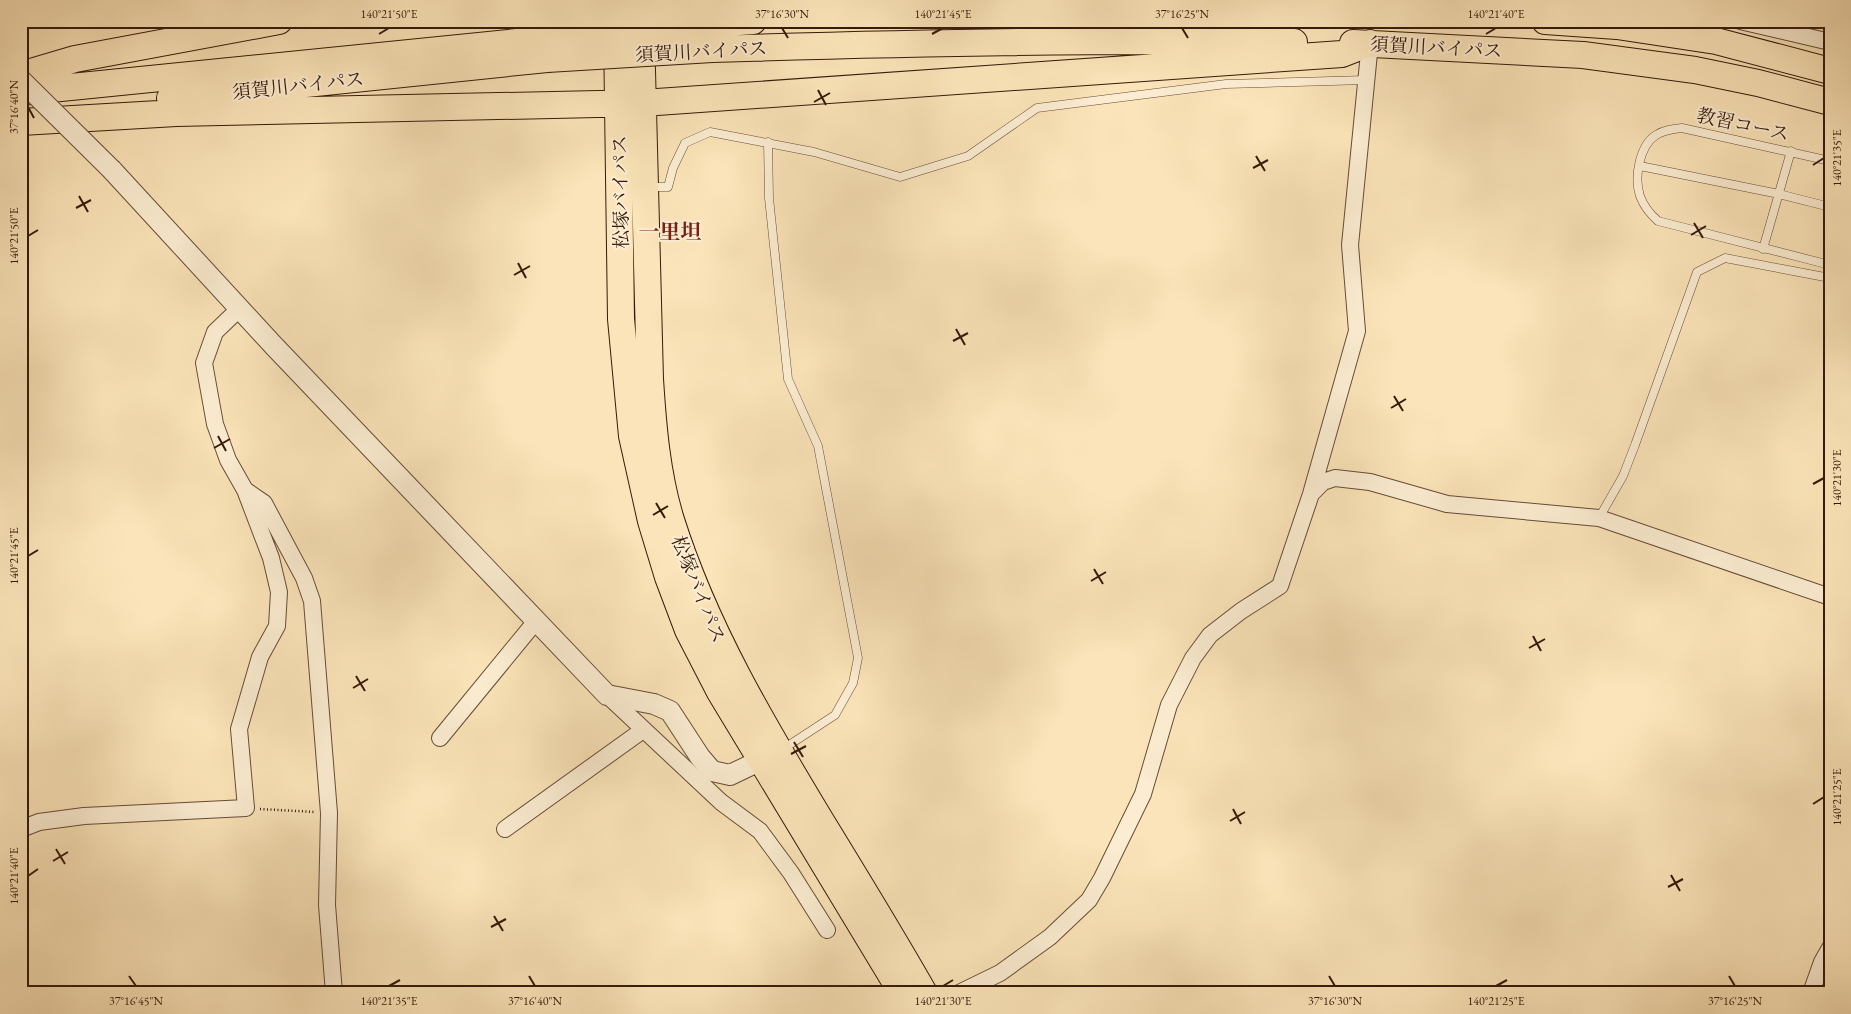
<svg xmlns="http://www.w3.org/2000/svg" width="1851" height="1014" font-family="'EB Garamond','Noto Serif JP',serif">
	<style>
		.lines { fill: none; stroke-linecap: round; stroke-linejoin: round }
		.service-casing { stroke: #664c36; stroke-width: 9 }
		.minor-casing { stroke: #664c36; stroke-width: 18 }
		.tertiary-casing { stroke: #664c36; stroke-width: 22 }
		.trunk-casing { stroke: #351a0a; stroke-width: 28 }
		.path { stroke: #351a0a; stroke-width: 2.5; stroke-dasharray: 1 2.5; stroke-linecap: butt }
		.service { stroke: #fcedd2; stroke-width: 8 }
		.minor { stroke: #fcedd2; stroke-width: 16 }
		.tertiary { stroke: #fcedd2; stroke-width: 20 }
		.trunk { stroke: #fbe4b9; stroke-width: 26 }
		.tertiary-bridge-casing { stroke: #664c36; stroke-width: 22; stroke-linecap: butt }
		.trunk-bridge-casing { stroke: #351a0a; stroke-width: 28; stroke-linecap: butt }
		.tertiary-bridge { stroke: #fcedd2; stroke-width: 20 }
		.trunk-bridge { stroke: #fbe4b9; stroke-width: 26 }
		.ticks { fill: none; stroke: #351a0a; stroke-width: 2 }
		.labels { text-anchor: middle; stroke-width: 4; stroke-linejoin: round; paint-order: stroke }
		.street-label { font-size: 19px; fill: #351a0a; stroke: #fcedd2 }
		.quarter-label { font-size: 21px; font-weight: bold; fill: #7a1f14; stroke: #fcedd2 }
		.neatline { fill: none; stroke: #351a0a; stroke-width: 2 }
		.ticks-label { font-size: 12px; text-anchor: middle; fill: #351a0a }
	</style>
	<rect width="100%" height="100%" fill="#fbe4b9"/>
	<filter id="stains"><feTurbulence type="fractalNoise" baseFrequency=".004" numOctaves="4"/><feColorMatrix values="0 0 0 0 .2 0 0 0 0 .09 0 0 0 0 .02 0 0 0 .5 -.17"/></filter>
	<radialGradient id="worn" r=".72"><stop offset=".6" stop-color="#630" stop-opacity="0"/><stop offset="1" stop-color="#630" stop-opacity=".3"/></radialGradient>
	<g class="lines">
		<defs>
			<path id="service" d="M 768,142 L 769,198 L 788,379 L 818,446 L 858,658 L 853,683 L 835,715 L 783,749
				M 1830,161 L 1682,128 C 1673,129 1664,130 1656,135 C 1639,146 1634,178 1640,196 C 1644,207 1650,214 1658,221 L 1830,265
				M 1640,166 L 1779,194 L 1830,207
				M 649,187 L 668,187 L 673,168 L 685,143 L 710,132 L 814,152 L 900,177 L 968,156 L 1037,108 L 1226,84 L 1366,80
				M 1763,249 L 1791,151
				M 1599,518 L 1623,476 L 1635,445 L 1697,272 L 1725,258 L 1830,278"/>
			<path id="minor" d="M 1740,21 L 1830,42
				M 245,490 L 264,503 L 304,578 L 312,601 L 329,813 L 327,905 L 334,993
				M 1311,494 L 1323,482 L 1335,478 L 1370,482 L 1447,504 L 1599,518 L 1830,597
				M 607,695 L 721,802 L 760,831 L 791,873 L 827,930
				M 440,738 L 536,621
				M 21,829 L 39,822 L 84,816 L 246,808 L 239,729 L 260,657 L 277,626 L 279,592 L 271,558 L 245,490 L 228,460 L 215,424 L 204,363 L 215,332 L 239,309
				M 505,829 L 643,730
				M 959,993 L 1000,973 L 1050,937 L 1089,900 L 1102,878 L 1143,794 L 1169,705 L 1193,658 L 1210,635 L 1241,611 L 1280,586 L 1311,494 L 1357,331 L 1350,245 L 1370,43
				M 1811,993 L 1822,962 L 1830,948"/>
			<path id="tertiary" d="M 112,170 L 274,346 L 607,695 L 654,704 L 670,711 L 700,757 L 712,771 L 730,775 L 774,754"/>
			<path id="trunk" d="M 1545,21 L 1617,26 L 1716,41 L 1830,71
				M 712,24 L 753,21
				M 617,32 L 621,319 L 632,436 L 651,521 L 668,577 L 688,630 L 720,692 L 902,993
				M 641,32 L 650,379 C 653,426 657,475 671,520 C 705,628 763,725 821,821 C 856,878 891,935 924,993
				M 1353,43 L 1583,55 L 1695,70 L 1758,83 L 1830,102
				M 712,49 C 906,43 1100,39 1294,42
				M 21,75 L 75,59 L 279,21
				M 21,92 L 547,39
				M 170,98 L 547,59
				M 21,122 L 176,113 L 643,103 L 1342,54 L 1370,43"/>
		</defs>
		<use href="#service" class="service-casing"/>
		<use href="#minor" class="minor-casing"/>
		<use href="#tertiary" class="tertiary-casing"/>
		<use href="#trunk" class="trunk-casing"/>
		<path class="path" d="M 260,809 L 315,812"/>
		<use href="#service" class="service"/>
		<use href="#minor" class="minor"/>
		<use href="#tertiary" class="tertiary"/>
		<use href="#trunk" class="trunk"/>
		<defs>
			<path id="tertiary-bridge" d="M 21,80 L 112,170"/>
			<path id="trunk-bridge" d="M 547,39 L 712,24
				M 547,59 L 712,49"/>
		</defs>
		<use href="#tertiary-bridge" class="tertiary-bridge-casing"/>
		<use href="#trunk-bridge" class="trunk-bridge-casing"/>
		<use href="#tertiary-bridge" class="tertiary-bridge"/>
		<use href="#trunk-bridge" class="trunk-bridge"/>
	</g>
	<path class="ticks" d="M 782,28 L 788,38M 1182,28 L 1188,38M 379,34 L 389,28M 932,34 L 943,28M 1486,34 L 1496,28M 818,90 L 826,105M 814,102 L 830,93M 28,107 L 34,118M 1256,156 L 1265,171M 1813,165 L 1824,158M 1253,168 L 1268,160M 79,196 L 88,212M 76,208 L 91,200M 1694,223 L 1703,238M 1691,235 L 1706,226M 28,236 L 38,230M 518,263 L 526,278M 514,275 L 530,266M 956,329 L 965,345M 953,341 L 968,333M 1394,396 L 1403,411M 1391,408 L 1406,399M 218,436 L 226,451M 214,448 L 230,439M 1813,484 L 1824,478M 656,503 L 665,518M 653,515 L 668,506M 28,556 L 38,550M 1094,569 L 1103,584M 1091,581 L 1106,572M 1533,636 L 1541,651M 1529,648 L 1545,639M 356,676 L 365,691M 353,688 L 368,679M 794,742 L 803,757M 791,754 L 806,746M 1813,804 L 1824,797M 1233,809 L 1241,824M 1230,821 L 1245,812M 56,849 L 65,864M 53,861 L 68,852M 1671,875 L 1680,891M 28,876 L 38,869M 1668,887 L 1683,879M 494,916 L 503,931M 491,927 L 506,919M 129,976 L 136,986M 529,976 L 535,986M 1329,976 L 1335,986M 1729,976 L 1735,986M 389,986 L 400,980M 943,986 L 953,980M 1496,986 L 1507,980"/>
	<g class="labels">
		<g class="street-label">
			<text transform="translate(1436 47) rotate(3)" y="7">須賀川バイパス</text>
			<text transform="translate(701 51) rotate(-3)" y="7">須賀川バイパス</text>
			<text transform="translate(298 85) rotate(-6)" y="7">須賀川バイパス</text>
			<text transform="translate(1743 124) rotate(12)" y="7">教習コース</text>
			<text transform="translate(620 192) rotate(-91)" y="7">松塚バイパス</text>
			<text transform="translate(699 589) rotate(68)" y="7">松塚バイパス</text>
		</g>
		<g class="quarter-label">
			<text x="670" y="239">一里坦</text>
		</g>
	</g>
	<rect width="1851" height="1014" fill="none" stroke="#fbe4b9" stroke-width="55"/>
	<rect x="28" y="28" width="1796" height="958" class="neatline"/>
	<g class="ticks-label">
		<text x="389" y="18">140°21'50"E</text>
		<text x="782" y="18">37°16'30"N</text>
		<text x="943" y="18">140°21'45"E</text>
		<text x="1182" y="18">37°16'25"N</text>
		<text x="1496" y="18">140°21'40"E</text>
		<text transform="translate(14 107) rotate(-90)" y="4">37°16'40"N</text>
		<text transform="translate(1837 158) rotate(-90)" y="4">140°21'35"E</text>
		<text transform="translate(14 236) rotate(-90)" y="4">140°21'50"E</text>
		<text transform="translate(1837 478) rotate(-90)" y="4">140°21'30"E</text>
		<text transform="translate(14 556) rotate(-90)" y="4">140°21'45"E</text>
		<text transform="translate(1837 797) rotate(-90)" y="4">140°21'25"E</text>
		<text transform="translate(14 876) rotate(-90)" y="4">140°21'40"E</text>
		<text x="136" y="1005">37°16'45"N</text>
		<text x="389" y="1005">140°21'35"E</text>
		<text x="535" y="1005">37°16'40"N</text>
		<text x="943" y="1005">140°21'30"E</text>
		<text x="1335" y="1005">37°16'30"N</text>
		<text x="1496" y="1005">140°21'25"E</text>
		<text x="1735" y="1005">37°16'25"N</text>
	</g>
	<rect width="100%" height="100%" filter="url(#stains)"/>
	<rect width="100%" height="100%" fill="url(#worn)"/>
</svg>
